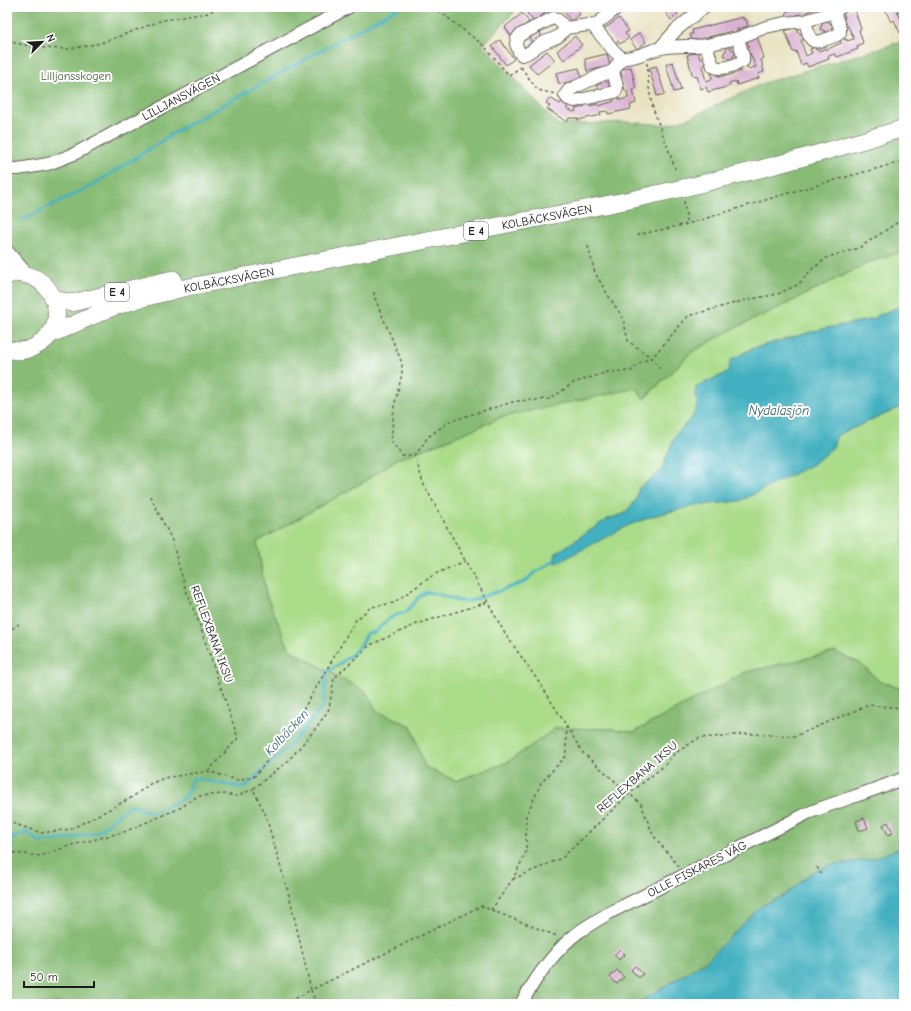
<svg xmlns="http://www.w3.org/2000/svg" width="911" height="1011" font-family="'Comic Neue',sans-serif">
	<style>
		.green { fill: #abdc8a; stroke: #647c53 }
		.forest { fill: #88bc76; stroke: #526c49 }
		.water { fill: #43b0c0; stroke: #30666e }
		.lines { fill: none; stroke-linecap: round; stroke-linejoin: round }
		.stream { stroke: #43b0c0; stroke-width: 3 }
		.building { fill: #dab1d1 }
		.minor-casing { stroke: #636155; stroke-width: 14 }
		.highway-casing { stroke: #636155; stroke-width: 18 }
		.path { stroke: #636155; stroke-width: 1.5; stroke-dasharray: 3 3; stroke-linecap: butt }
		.minor { stroke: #fff; stroke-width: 12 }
		.highway { stroke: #fff; stroke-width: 17 }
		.labels { text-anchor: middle; stroke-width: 4; stroke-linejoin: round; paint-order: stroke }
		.shield { fill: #fff; stroke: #606060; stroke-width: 1 }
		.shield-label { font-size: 11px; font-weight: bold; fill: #1c1c1c }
		.park-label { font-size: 12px; fill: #4e5f42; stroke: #fff }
		.street-label { font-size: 12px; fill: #1c1c1c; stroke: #fff }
		.water-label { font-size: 13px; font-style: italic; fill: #2e5f66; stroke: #fff }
	</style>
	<rect width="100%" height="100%" fill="#fff"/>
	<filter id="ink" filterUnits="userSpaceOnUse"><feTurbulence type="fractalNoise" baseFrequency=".025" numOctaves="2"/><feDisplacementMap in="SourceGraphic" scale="8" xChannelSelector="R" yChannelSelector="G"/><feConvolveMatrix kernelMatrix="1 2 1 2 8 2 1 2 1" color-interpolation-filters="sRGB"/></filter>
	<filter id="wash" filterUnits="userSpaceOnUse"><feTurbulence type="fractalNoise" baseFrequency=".012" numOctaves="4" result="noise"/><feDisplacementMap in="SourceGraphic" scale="16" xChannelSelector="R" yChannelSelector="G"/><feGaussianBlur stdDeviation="0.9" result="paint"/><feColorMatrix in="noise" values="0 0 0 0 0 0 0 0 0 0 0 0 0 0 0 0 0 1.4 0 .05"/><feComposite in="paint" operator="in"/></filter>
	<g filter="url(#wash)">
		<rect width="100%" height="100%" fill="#e8e2c0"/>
		<path class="green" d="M 904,251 L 904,304 L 869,320 L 822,329 L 751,349 L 732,360 L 727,373 L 697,386 L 695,394 L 698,403 L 693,416 L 675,436 L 661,471 L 639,488 L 636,500 L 624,514 L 607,519 L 629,525 L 656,515 L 694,506 L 833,447 L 837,435 L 904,406 L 904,690 L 879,681 L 861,664 L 835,652 L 746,672 L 634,732 L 613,729 L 556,728 L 508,762 L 456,781 L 425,767 L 411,726 L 377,711 L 366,692 L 290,650 L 266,595 L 257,542 L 365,481 L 395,460 L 447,440 L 502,417 L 637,387 L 644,399 L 692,352 L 733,329 L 770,312 L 868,263 Z"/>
		<path class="forest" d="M 7,7 L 519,7 L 483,45 L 558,125 L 628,122 L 666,125 L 689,118 L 761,84 L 904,41 L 904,251 L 868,263 L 770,312 L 733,329 L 692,352 L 643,399 L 637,388 L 502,417 L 447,440 L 395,460 L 365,481 L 257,542 L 266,595 L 290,650 L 366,692 L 377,711 L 411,726 L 425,767 L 456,781 L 508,762 L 556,728 L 613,729 L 634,732 L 746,672 L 835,652 L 861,664 L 879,681 L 904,690 L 904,847 L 868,860 L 829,865 L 811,873 L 785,895 L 761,906 L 706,961 L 641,1001 L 639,1004 L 7,1004 L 7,169 L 17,169 L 7,162 Z"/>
		<path class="water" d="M 904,304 L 904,406 L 837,435 L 833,447 L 813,464 L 740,501 L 694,506 L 656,515 L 629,525 L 557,563 L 554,561 L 556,553 L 607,519 L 624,514 L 636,500 L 639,488 L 661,471 L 675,436 L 693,416 L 698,403 L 695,394 L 697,386 L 727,373 L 731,360 L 751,349 L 822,329 L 869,320 Z
			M 904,847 L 904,1004 L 639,1004 L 641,1001 L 706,961 L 761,906 L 785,895 L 811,873 L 829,865 L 868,860 Z"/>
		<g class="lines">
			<path class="stream" d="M 22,220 L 93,185 L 182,128 L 399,7
				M 7,831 L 12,839 L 27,832 L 39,842 L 69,839 L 98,832 L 130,805 L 153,813 L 185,797 L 193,778 L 244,788 L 292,743 L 323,706 L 327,672 C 342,662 361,651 367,633 L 375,632 L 387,620 L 394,616 L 406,612 L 420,596 L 427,592 L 441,595 L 459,601 L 470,601 L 525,582 L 533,574 L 554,561"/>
		</g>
		<g id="blocks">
			<path class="building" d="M 535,7 L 552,7 L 534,22 L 527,13 Z
				M 560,7 L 575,7 L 580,14 L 571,21 Z
				M 661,7 L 672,7 L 678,14 L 671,20 Z
				M 787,7 L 820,7 L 806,12 L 807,15 L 800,17 L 800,14 L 788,18 L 786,12 L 789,11 Z
				M 884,7 L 899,7 L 900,9 L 897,11 L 904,24 L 904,31 L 900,33 L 894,20 L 891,22 Z
				M 854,8 L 861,29 L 859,30 L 863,43 L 857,46 L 858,49 L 837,57 L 835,54 L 828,56 L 829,59 L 808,67 L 806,63 L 801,65 L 796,51 L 793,52 L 785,31 L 796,27 L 799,34 L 804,33 L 805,38 L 801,41 L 806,56 L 812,53 L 810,49 L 815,47 L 816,50 L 818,49 L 819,51 L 826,48 L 826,50 L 841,43 L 839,39 L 844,37 L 845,40 L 847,39 L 847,41 L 854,39 L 848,26 L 844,28 L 841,20 L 845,18 L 843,12 Z
				M 522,13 L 529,22 L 511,36 L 505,27 Z
				M 743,17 L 743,20 L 746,19 L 748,26 L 737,29 L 738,33 L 732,35 L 732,31 L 708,37 L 709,41 L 704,43 L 703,38 L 692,41 L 690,34 L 693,34 L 692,30 Z
				M 619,18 L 629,31 L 625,33 L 629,38 L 620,44 L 618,41 L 615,43 L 604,29 Z
				M 824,20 L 833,25 L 829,33 L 820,29 Z
				M 532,31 L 541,33 L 540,43 L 530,41 Z
				M 639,33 L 646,42 L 637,49 L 630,40 Z
				M 575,36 L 582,45 L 564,60 L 557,51 Z
				M 757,36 L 764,58 L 761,59 L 764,72 L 758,74 L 759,78 L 737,85 L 736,81 L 729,83 L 730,86 L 708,92 L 706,87 L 701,89 L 697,76 L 693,77 L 687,55 L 698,52 L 700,59 L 705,58 L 707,63 L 704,64 L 704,66 L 702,66 L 706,81 L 712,79 L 711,74 L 716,72 L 717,76 L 719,75 L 719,77 L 727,75 L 727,76 L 741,71 L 740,66 L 745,65 L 746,68 L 748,67 L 748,69 L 756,67 L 750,53 L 746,55 L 744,48 L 749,46 L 746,39 Z
				M 500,40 L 514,59 L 506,65 L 492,46 Z
				M 728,46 L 736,52 L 731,60 L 723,55 Z
				M 547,51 L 555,60 L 537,74 L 529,65 Z
				M 607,54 L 610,66 L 587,71 L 585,59 Z
				M 673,62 L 681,90 L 674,92 L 666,64 Z
				M 656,66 L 665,94 L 657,96 L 649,68 Z
				M 631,67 L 636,89 L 633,89 L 636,103 L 630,105 L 631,109 L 608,114 L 607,111 L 600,112 L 601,115 L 578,120 L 577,118 L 569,118 L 567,122 L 547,109 L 550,106 L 546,103 L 550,98 L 560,104 L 563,100 L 567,103 L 566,105 L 568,106 L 566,108 L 573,112 L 576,111 L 575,109 L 584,107 L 583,103 L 588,102 L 588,104 L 590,104 L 590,106 L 598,104 L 599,106 L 614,101 L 613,96 L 617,95 L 618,98 L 620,98 L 620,100 L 628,98 L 627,91 L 625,91 L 623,83 L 619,84 L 620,77 L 622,77 L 620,69 Z
				M 579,68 L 582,79 L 559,84 L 556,73 Z
				M 602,79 L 610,84 L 605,92 L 596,86 Z
				M 864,818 L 868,828 L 859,831 L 856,821 Z
				M 888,822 L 893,833 L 888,835 L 883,825 Z
				M 620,949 L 625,954 L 619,960 L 614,955 Z
				M 635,966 L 643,974 L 639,978 L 631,970 Z
				M 617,970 L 624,977 L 617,984 L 610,977 Z"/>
		</g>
	</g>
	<g filter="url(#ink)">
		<use href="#blocks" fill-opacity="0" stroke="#636155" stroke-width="1"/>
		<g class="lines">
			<defs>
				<path id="minor" d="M 553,18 C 558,18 562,24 565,28 C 560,40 548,39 539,45 C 533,49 529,54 522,55 L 519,52 L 516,44 L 517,39 L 520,35 Z
					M 805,21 L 834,12
					M 593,26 L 615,52 L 622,58 C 637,59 648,50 662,48 C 677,45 691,47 706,45 L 713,66 C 720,71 736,65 743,61 L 743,56 L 738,38 L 766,27 L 785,23 L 805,21 C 809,33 808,46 824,40 C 829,38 835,37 840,33 L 840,28 L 834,12 L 841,7
					M 565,28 L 589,25 L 593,26 L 598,23 L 618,7
					M 706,45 L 738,38
					M 660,48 L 676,30 L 704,7
					M 613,71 L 617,87 L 615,92 L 575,101 L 568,99 L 565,95 L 569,90 L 599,76 L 613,71 L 622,58
					M 7,169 L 18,169 L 48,164 L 74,154 L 159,109 L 349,7
					M 7,251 L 28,275
					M 521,1004 C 536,977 554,950 580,931 C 589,925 599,919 609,913 L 808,813 C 839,801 873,791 904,778"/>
				<path id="highway" d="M 7,275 C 53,264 77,328 34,347 C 26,351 16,352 7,349
					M 54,299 L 72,303 L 80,301 L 173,279
					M 49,335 L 111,308 L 139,299 L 184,288 L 630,200 C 723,180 814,156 904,128"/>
			</defs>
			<use href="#minor" class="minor-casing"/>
			<use href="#highway" class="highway-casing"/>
			<path class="path" d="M 434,7 L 483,45 L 509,75 L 521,67
				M 7,41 L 39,48 L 69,49 L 101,43 L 163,20 L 208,13 L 219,7
				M 647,63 C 648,79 649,96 654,111 C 661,131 669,149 675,169
				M 521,67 L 536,88 L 538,90 L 555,94
				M 684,201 L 687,224
				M 637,235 L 687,224 L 785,194 L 904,161
				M 588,246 L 595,273 L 608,295 L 623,318 L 628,341 L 652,358 L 688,316 L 746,300 L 778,294 L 799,284 L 811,270 L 828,257 L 859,248 L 904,218
				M 374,292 L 374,296 L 402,363 L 402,374 L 394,407 L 391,441 L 402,456 L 415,456 L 423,483 L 504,632 L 543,688 L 583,753 L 641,804 L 653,835 L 679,867
				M 415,456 L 428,437 L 450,421 L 516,401 L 550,399 L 573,383 L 608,372 L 631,371 L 641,362 L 652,358 L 661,371
				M 150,496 L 171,538 L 185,587 L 201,629 L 238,738 L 209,770
				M 7,632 L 19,624
				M 7,821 L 41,833 L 71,829 L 131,798 L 150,784 L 164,778 L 208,771 L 237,780 L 255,776 L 271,756 L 300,715 L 355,621 L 371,607 L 393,603 L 435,574 L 465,561
				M 7,852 L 40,856 L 72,845 L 124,832 L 180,808 L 198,796 L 223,794 L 237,796 L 253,789
				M 817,867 L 821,874
				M 513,879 L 562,858 L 629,794 L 665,765 L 674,754 L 699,738 L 749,734 L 795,736 L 869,705 L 904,708
				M 491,910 L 513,879 L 526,852 L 526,816 L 541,783 L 566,756 L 566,727
				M 285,1004 L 311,990 L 290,899 L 265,813 L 253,789 L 289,760 L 316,728 L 329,709 L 334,678 L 370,645 L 417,624 L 488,602
				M 316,1004 L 311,990 L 481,906 L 557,936"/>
			<use href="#minor" class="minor"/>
			<use href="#highway" class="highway"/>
		</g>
	</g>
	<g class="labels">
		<g class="shield">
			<rect x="464" y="222" width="24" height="18" rx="3"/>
			<rect x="105" y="283" width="24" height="18" rx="3"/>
		</g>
		<g class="shield-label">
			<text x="476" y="235">E 4</text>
			<text x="117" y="296">E 4</text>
		</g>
		<g class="park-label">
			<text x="76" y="80">Lilljansskogen</text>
		</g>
		<g class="street-label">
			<text transform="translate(181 97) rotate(-28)" y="4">LILLJANSVÄGEN</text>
			<text transform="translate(547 217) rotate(-11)" y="4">KOLBÄCKSVÄGEN</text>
			<text transform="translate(229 280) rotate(-11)" y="4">KOLBÄCKSVÄGEN</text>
			<text transform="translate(212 634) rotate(70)" y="4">REFLEXBANA IKSU</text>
			<text transform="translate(637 777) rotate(-41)" y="4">REFLEXBANA IKSU</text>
			<text transform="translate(697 869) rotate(-27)" y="4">OLLE FISKARES VÄG</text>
		</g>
		<g class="water-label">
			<text x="779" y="415">Nydalasjön</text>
			<text transform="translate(286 732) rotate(-47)" y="5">Kolbäcken</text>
		</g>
	</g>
	<rect width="911" height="1011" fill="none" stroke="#fff" stroke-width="24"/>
	<g transform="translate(42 42) rotate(66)" stroke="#ffffff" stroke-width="3" paint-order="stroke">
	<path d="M0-3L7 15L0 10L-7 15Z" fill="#1c1c1c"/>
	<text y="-6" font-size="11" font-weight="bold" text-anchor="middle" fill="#1c1c1c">N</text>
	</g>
	<path d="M24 981v6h70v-6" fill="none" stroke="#1c1c1c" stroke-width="2"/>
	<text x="30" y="981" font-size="12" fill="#1c1c1c" stroke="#ffffff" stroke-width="3" paint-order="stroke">50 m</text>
</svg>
